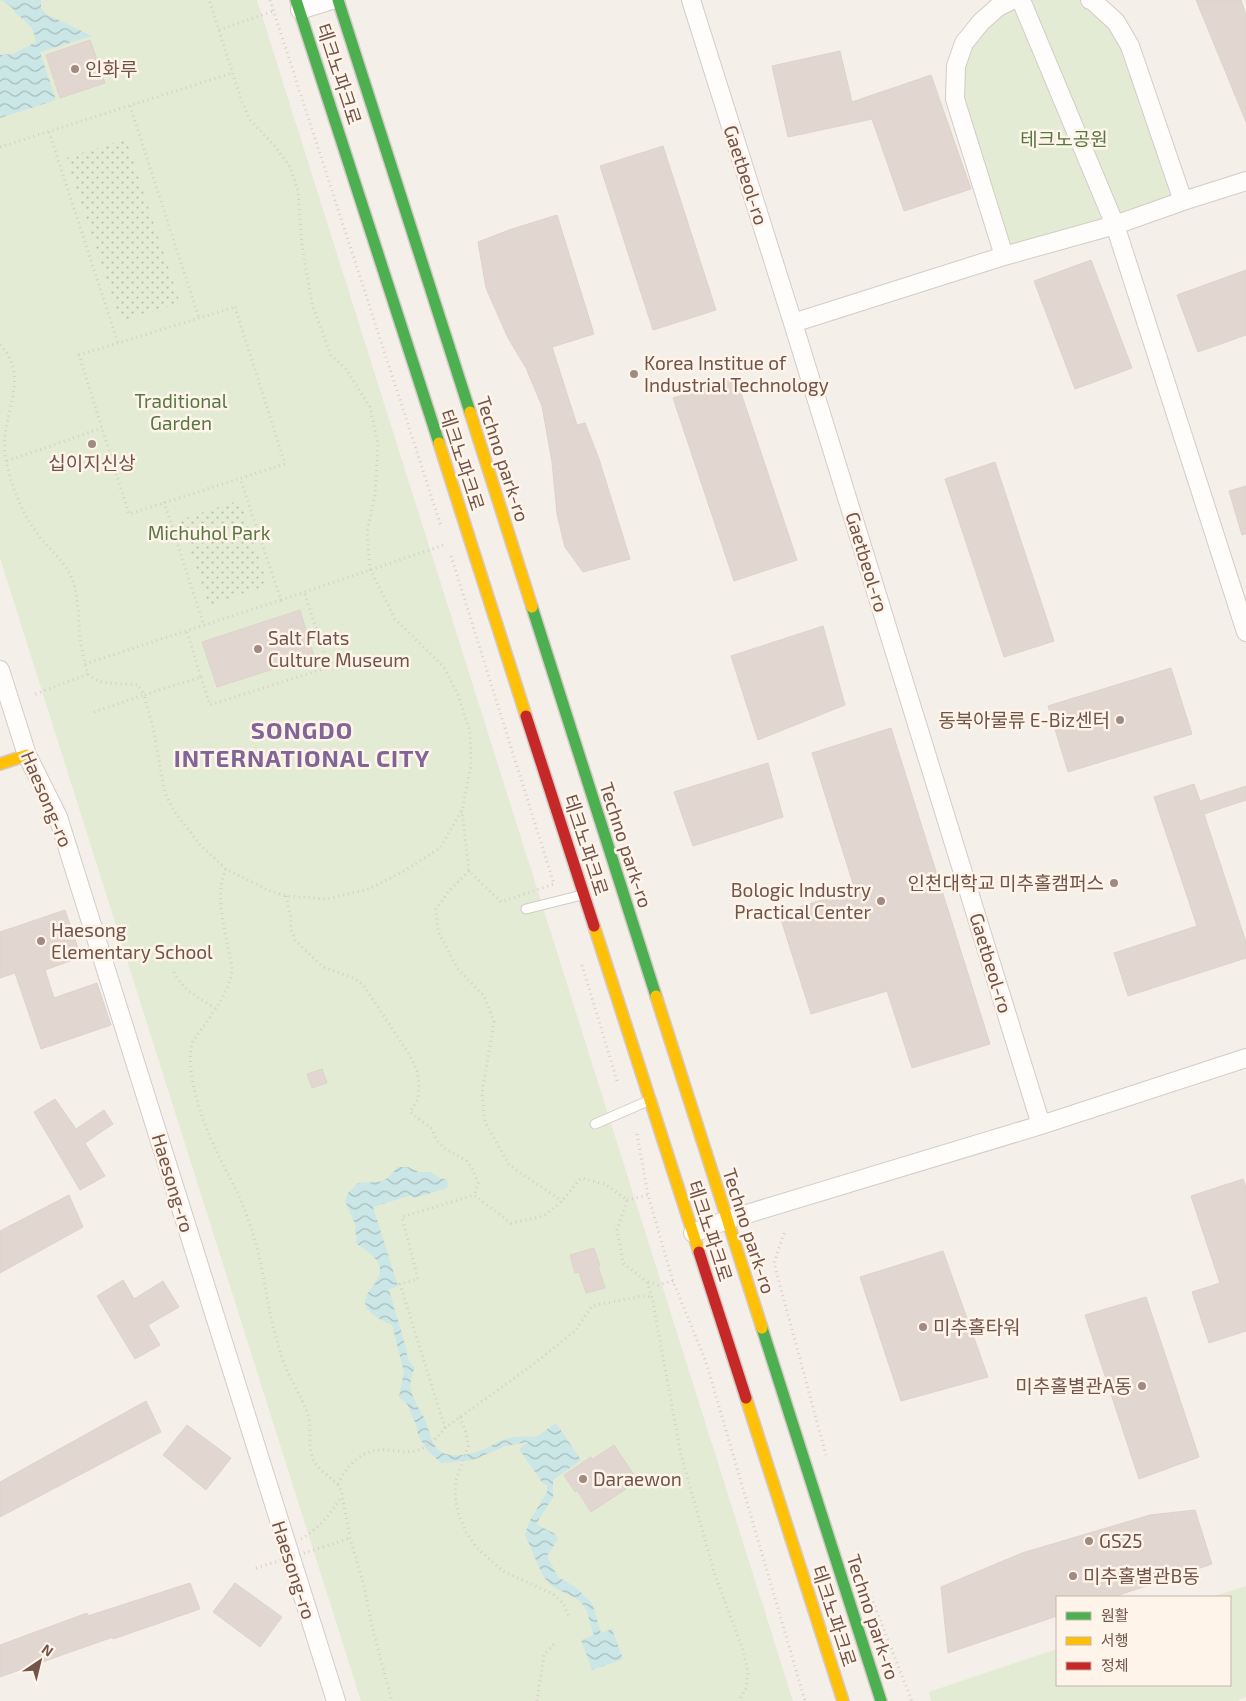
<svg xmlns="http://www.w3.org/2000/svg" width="1246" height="1701" font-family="'Exo 2','Noto Sans KR',sans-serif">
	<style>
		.park { fill: #e3ebd4 }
		.garden { fill: url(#garden-dots) }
		.water { fill: url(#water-waves) }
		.building { fill: #e2d7d0; stroke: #ded2cb }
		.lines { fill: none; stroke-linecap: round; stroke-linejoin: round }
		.lane-casing { stroke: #d4cbc6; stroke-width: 11 }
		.street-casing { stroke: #d4cbc6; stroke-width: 20 }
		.fast-casing { stroke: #d4cac6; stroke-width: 14 }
		.slow-casing { stroke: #d4cac6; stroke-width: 14 }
		.jam-casing { stroke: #d4cac6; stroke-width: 14 }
		.path { stroke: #d7ceca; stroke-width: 3; stroke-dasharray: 1 4; stroke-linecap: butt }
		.lane { stroke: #fefdfc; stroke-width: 9 }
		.street { stroke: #fefdfc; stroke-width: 18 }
		.fast { stroke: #4caf50; stroke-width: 11 }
		.slow { stroke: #ffc107; stroke-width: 11 }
		.jam { stroke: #c62828; stroke-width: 11 }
		.path-bridge { stroke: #d7ceca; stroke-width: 3; stroke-dasharray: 1 4; stroke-linecap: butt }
		.poi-dot { fill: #a08a82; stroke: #fef4e9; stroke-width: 2 }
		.labels { text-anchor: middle; stroke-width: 5; stroke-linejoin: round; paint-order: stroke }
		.poi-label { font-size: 19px; fill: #72544a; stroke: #fef4e9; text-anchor: start }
		.street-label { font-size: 19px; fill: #72544a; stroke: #fef4e9 }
		.park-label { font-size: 19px; fill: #577842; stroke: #fef4e9 }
		.district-label { font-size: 24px; font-weight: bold; letter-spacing: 1px; fill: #816596; stroke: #fef4e9 }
	</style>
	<defs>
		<pattern id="garden-dots" width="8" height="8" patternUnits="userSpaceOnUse" patternTransform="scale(1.25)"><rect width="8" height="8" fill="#e3ebd4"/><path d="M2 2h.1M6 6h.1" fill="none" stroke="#bcc1ae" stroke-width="1.8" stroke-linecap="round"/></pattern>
		<pattern id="water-waves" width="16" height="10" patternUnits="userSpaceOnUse" patternTransform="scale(1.25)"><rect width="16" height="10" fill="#cae6e6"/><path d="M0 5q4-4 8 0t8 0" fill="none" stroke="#a8bdbc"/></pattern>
	</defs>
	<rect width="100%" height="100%" fill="#f5efe9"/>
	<path class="park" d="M 0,0 L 257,0 L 793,1701 L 361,1701 L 0,558 Z
		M 1012,0 L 1090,0 L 1116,22 L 1183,201 L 1004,256 L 955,99 L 964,43 Z
		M 1246,1586 L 1246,1697 L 1237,1701 L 931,1701 L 929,1692 L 1057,1649 L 1057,1685 L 1230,1685 L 1230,1597 L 1211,1597 Z"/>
	<path class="garden" d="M 126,139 L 180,303 L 120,322 L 66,158 Z
		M 240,500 L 268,585 L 209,605 L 180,520 Z"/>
	<path class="water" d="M 0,0 L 41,0 L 41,8 L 46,14 L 92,36 L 40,52 L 56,100 L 0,118 L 0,55 L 13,54 L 36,42 C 33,25 29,25 18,15 C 10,6 11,5 0,0 Z
		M 397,1167 L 408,1167 L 419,1172 L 430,1172 L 440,1178 L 447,1180 L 448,1184 L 447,1188 L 414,1198 L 411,1195 L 373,1207 L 398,1286 L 389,1290 L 406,1348 L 408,1360 L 415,1368 C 405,1387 413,1397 422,1414 C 428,1423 429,1437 435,1446 C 445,1461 470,1455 485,1449 C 492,1446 498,1441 506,1439 C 516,1436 525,1436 536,1437 L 556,1423 L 581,1460 L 553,1480 L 553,1497 L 536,1524 L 555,1534 L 558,1539 L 547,1556 L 558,1577 L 574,1586 L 592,1603 L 601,1633 L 612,1629 L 623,1659 L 592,1670 L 581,1640 L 594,1635 C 591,1628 588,1613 586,1609 C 577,1593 558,1594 548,1582 C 539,1572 532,1548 525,1535 L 529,1522 L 547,1492 L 547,1484 L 544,1485 L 519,1449 L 528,1442 L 505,1446 L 473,1460 L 441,1463 L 427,1450 L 418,1435 L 417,1427 L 407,1404 L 399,1397 L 404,1372 L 392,1325 C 332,1299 394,1286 377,1261 C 373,1254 362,1248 356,1243 L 357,1238 L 355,1231 L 356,1226 L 345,1201 L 348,1193 L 358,1183 C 379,1181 384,1186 397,1167 Z"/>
	<path class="building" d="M 1196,0 L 1241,0 L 1246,15 L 1246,122 Z
		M 90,40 L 105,83 L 60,98 L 46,55 Z
		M 840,51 L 852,102 L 931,75 L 971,189 L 904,211 L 872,119 L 788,137 L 772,66 Z
		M 663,146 L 716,310 L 653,330 L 600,166 Z
		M 557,215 L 594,334 L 552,347 L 577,425 L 585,423 L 599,459 L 630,559 L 583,572 L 565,547 L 557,514 L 552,462 L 542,406 L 526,368 L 508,338 L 486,288 L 478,242 L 509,230 Z
		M 1091,260 L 1132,368 L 1075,389 L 1034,281 Z
		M 1246,270 L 1246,335 L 1198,352 L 1177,295 Z
		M 736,378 L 797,560 L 734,581 L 673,398 Z
		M 995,462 L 1054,641 L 1004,657 L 945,479 Z
		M 1246,486 L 1246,534 L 1242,535 L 1229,491 Z
		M 300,610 L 314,656 L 217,687 L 202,642 Z
		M 823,626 L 845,705 L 758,740 L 731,656 Z
		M 1171,668 L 1192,734 L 1068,772 L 1048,706 Z
		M 891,728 L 990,1044 L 912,1068 L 887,991 L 811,1014 L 779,913 L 855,890 L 812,753 Z
		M 768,763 L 783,817 L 693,846 L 674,792 Z
		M 1194,784 L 1200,801 L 1246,786 L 1246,800 L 1204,814 L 1246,942 L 1246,958 L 1128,996 L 1114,953 L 1197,926 L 1154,797 Z
		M 65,910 L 81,957 L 45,970 L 54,998 L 97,983 L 111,1025 L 41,1049 L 15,973 L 0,978 L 0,932 Z
		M 322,1069 L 327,1083 L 312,1088 L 307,1074 Z
		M 55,1099 L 76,1129 L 104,1110 L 113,1124 L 85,1143 L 105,1176 L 80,1190 L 34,1112 Z
		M 1243,1179 L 1246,1187 L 1246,1331 L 1209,1343 L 1192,1292 L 1220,1283 L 1191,1196 Z
		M 69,1195 L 83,1227 L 0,1273 L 0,1231 Z
		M 594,1248 L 600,1266 L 598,1266 L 605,1288 L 586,1293 L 579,1272 L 575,1273 L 570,1255 Z
		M 943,1251 L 988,1377 L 901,1401 L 860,1277 Z
		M 123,1280 L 134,1299 L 163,1281 L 179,1307 L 148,1325 L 160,1345 L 135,1359 L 97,1296 Z
		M 1146,1297 L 1199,1457 L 1139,1479 L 1085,1315 Z
		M 146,1401 L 161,1432 L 0,1517 L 0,1482 Z
		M 187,1425 L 231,1458 L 206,1490 L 163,1455 Z
		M 614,1445 L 638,1481 L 591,1512 L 577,1490 L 575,1492 L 564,1475 L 591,1457 L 593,1459 Z
		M 1195,1510 L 1212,1564 L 1113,1597 L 1057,1597 L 1057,1616 L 948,1653 L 941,1587 L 1022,1553 L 1150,1515 Z
		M 190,1583 L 200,1609 L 113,1639 L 113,1637 L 0,1677 L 0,1645 L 87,1613 L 88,1616 Z
		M 235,1583 L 282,1617 L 260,1647 L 213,1612 Z"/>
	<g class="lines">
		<defs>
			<path id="lane" d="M 526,909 L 582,895
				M 595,1124 L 648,1101"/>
			<path id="street" d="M 691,0 L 793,323 L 1041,1125
				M 1021,0 L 1115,225 L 1246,632
				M 1090,0 L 1093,1 L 1116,22 L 1130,46 L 1183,201
				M 300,10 L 332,0
				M 1004,256 L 955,99 L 956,66 L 964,43 L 981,22 L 998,7 L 1012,0
				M 793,323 L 1004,256 L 1115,225 L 1183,201 L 1246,181
				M 0,670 L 27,755 L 58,817 L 336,1701
				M 693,1233 L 727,1220 L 1041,1125 L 1246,1058"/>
			<path id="fast" d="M 296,0 L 439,443
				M 338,0 L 470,412
				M 532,607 L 656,996
				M 762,1328 L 881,1701"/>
			<path id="slow" d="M 470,412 L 532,607
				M 439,443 L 526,716
				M 0,764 L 27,755
				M 594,926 L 699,1252
				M 656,996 L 762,1328
				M 746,1398 L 843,1701"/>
			<path id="jam" d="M 526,716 L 594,926
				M 699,1252 L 746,1398"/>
		</defs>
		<use href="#lane" class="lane-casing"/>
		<use href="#street" class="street-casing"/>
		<use href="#fast" class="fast-casing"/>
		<use href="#slow" class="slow-casing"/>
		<use href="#jam" class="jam-casing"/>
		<path class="path" d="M 270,0 L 441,526
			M 219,30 L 273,11
			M 130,106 L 199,318
			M 49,132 L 118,343
			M 0,147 L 232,73
			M 235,307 L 285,464 L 129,514 L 79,355 Z
			M 0,345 C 32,377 0,416 5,454 C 9,480 19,507 34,529 C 44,545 61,557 70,574 C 79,592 78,617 80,638 C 81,646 83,655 85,664 L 88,674 L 33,695
			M 7,461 L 102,428
			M 164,502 L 204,626
			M 451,556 L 554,884 L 501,902 L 469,871 L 462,810
			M 281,600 L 447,544
			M 85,664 L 281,600 L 240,478
			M 88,674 C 100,687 122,682 138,685 L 144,695 L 201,677 L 187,632
			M 201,677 L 210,705 L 329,667 L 304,592
			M 94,712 L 144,695 L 153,727 L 163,783 L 166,795 L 174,811 L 201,846 L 226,869 L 268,890 L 286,896 L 327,899 L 369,889 L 404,871 L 440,848 L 462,810 L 471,765 L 470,732 L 458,695 L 444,667 L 395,619 L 370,569 L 367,532 L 375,495 L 378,445 L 370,407 L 346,369 L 331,355 L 312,304 L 302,246 L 298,191 L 290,167 L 274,145 L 250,120 L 241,99 L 209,0
			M 226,869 C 212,897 229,941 232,971 C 228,997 208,1019 193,1041 C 183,1068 203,1124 216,1150 C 224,1168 234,1184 241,1201 C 250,1223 258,1247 262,1270 C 267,1293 269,1315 276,1337 C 279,1349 283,1362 288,1373 C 295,1387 303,1400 308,1415 C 312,1429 308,1443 312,1456 C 317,1472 334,1477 341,1490 L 350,1538 L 363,1582 L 374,1635 L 392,1701
			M 469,871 L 449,891 L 436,909 L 438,931 L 457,968 L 484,996 L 494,1022 L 482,1093 L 485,1122 L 509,1165 L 562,1201
			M 286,896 L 291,917 L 291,929 L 295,940 L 323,967 L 354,978 L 364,986 L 409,1054 L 417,1070 L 419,1084 L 418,1099 L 410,1112 L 432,1129 L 437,1141 L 444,1148 L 467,1161 L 473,1170 L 478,1183 L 474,1195
			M 582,965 L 618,1084
			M 174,972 C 182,990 199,998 215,1008
			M 637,1134 L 648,1195 L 673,1281 L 706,1362 L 805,1701
			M 627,1200 L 648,1195
			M 784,1233 L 774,1263 L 826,1455
			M 648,1282 L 658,1285 L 673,1281
			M 460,1417 L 466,1433 L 468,1446 L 456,1480 L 455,1497 L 459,1515 L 466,1532 L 477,1548 L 503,1571 L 553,1594 L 563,1603 L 570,1619
			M 445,1428 L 400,1284 L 418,1279 L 402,1217 L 474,1195 L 511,1223 L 544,1216 L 562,1201 L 581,1178 L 605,1184 L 627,1200 L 617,1230 L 623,1263 L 647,1282 L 652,1297 L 681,1455 L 715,1575 L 743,1650 L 748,1673 L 746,1688 L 739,1701
			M 338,1484 C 348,1463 364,1448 388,1450 C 397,1451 406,1453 415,1451 C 427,1448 437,1438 445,1428 L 531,1366 L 575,1331 L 592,1306 L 642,1296 L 652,1297
			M 301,1539 C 319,1528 330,1515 341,1497
			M 323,1547 L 350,1538
			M 871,1597 L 912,1701
			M 537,1701 L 544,1655 L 555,1643"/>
		<use href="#lane" class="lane"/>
		<use href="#street" class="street"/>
		<use href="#fast" class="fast"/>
		<use href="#slow" class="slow"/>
		<use href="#jam" class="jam"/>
		<path class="path-bridge" d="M 256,1568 L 323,1547"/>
	</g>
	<g class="poi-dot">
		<circle cx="75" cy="69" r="5"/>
		<circle cx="634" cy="374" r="5"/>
		<circle cx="92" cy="444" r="5"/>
		<circle cx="258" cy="649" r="5"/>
		<circle cx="1120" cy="720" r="5"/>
		<circle cx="1114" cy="883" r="5"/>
		<circle cx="881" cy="901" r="5"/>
		<circle cx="41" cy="941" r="5"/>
		<circle cx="923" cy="1327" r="5"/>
		<circle cx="1142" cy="1386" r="5"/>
		<circle cx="583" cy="1479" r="5"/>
		<circle cx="1089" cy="1541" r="5"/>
		<circle cx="1073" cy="1576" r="5"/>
	</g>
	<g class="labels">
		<g class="poi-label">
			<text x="85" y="76">인화루</text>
			<text x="644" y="370">Korea Institue of<tspan x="644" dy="22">Industrial Technology</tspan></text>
			<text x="92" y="470" text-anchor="middle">십이지신상</text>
			<text x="268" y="645">Salt Flats<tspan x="268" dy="22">Culture Museum</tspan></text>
			<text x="1110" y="727" text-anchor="end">동북아물류 E-Biz센터</text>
			<text x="1104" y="890" text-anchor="end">인천대학교 미추홀캠퍼스</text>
			<text x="871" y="897" text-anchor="end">Bologic Industry<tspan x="871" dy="22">Practical Center</tspan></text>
			<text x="51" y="937">Haesong<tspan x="51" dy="22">Elementary School</tspan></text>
			<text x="933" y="1334">미추홀타워</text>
			<text x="1132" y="1393" text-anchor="end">미추홀별관A동</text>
			<text x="593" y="1486">Daraewon</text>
			<text x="1099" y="1548">GS25</text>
			<text x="1083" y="1583">미추홀별관B동</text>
		</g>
		<g class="street-label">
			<text transform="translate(339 74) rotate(72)" y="7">테크노파크로</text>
			<text transform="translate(746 175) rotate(72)" y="7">Gaetbeol-ro</text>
			<text transform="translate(503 459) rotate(72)" y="7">Techno park-ro</text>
			<text transform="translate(462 460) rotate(72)" y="7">테크노파크로</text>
			<text transform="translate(867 562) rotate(73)" y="7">Gaetbeol-ro</text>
			<text transform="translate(47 799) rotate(67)" y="7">Haesong-ro</text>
			<text transform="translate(586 845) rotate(72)" y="7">테크노파크로</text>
			<text transform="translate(626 845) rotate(72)" y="7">Techno park-ro</text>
			<text transform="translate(991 963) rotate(73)" y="7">Gaetbeol-ro</text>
			<text transform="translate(173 1183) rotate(73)" y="7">Haesong-ro</text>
			<text transform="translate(710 1231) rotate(72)" y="7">테크노파크로</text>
			<text transform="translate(749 1231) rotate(72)" y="7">Techno park-ro</text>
			<text transform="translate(294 1570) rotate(72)" y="7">Haesong-ro</text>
			<text transform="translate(834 1616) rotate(72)" y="7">테크노파크로</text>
			<text transform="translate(873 1617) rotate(72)" y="7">Techno park-ro</text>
		</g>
		<g class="park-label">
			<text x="1064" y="146">테크노공원</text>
			<text x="181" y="408">Traditional<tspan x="181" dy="22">Garden</tspan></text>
			<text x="209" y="540">Michuhol Park</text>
		</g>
		<g class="district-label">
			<text x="302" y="739">SONGDO<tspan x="302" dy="28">INTERNATIONAL CITY</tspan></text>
		</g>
	</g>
	<rect x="1056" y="1596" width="175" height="90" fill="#fef4e9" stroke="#c6b4a9"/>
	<rect x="1066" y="1612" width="25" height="8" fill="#4caf50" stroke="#c6b4a9"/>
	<text x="1101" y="1621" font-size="15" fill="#72544a">원활</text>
	<rect x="1066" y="1637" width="25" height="8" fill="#ffc107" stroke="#c6b4a9"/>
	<text x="1101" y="1646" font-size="15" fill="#72544a">서행</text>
	<rect x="1066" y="1662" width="25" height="8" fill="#c62828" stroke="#c6b4a9"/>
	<text x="1101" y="1671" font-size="15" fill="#72544a">정체</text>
	<g transform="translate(40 1661) rotate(35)" stroke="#fef4e9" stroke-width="4" paint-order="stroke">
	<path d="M0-4L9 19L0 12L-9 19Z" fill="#72544a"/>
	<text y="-8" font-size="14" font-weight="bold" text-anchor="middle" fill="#72544a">N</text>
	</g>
</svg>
